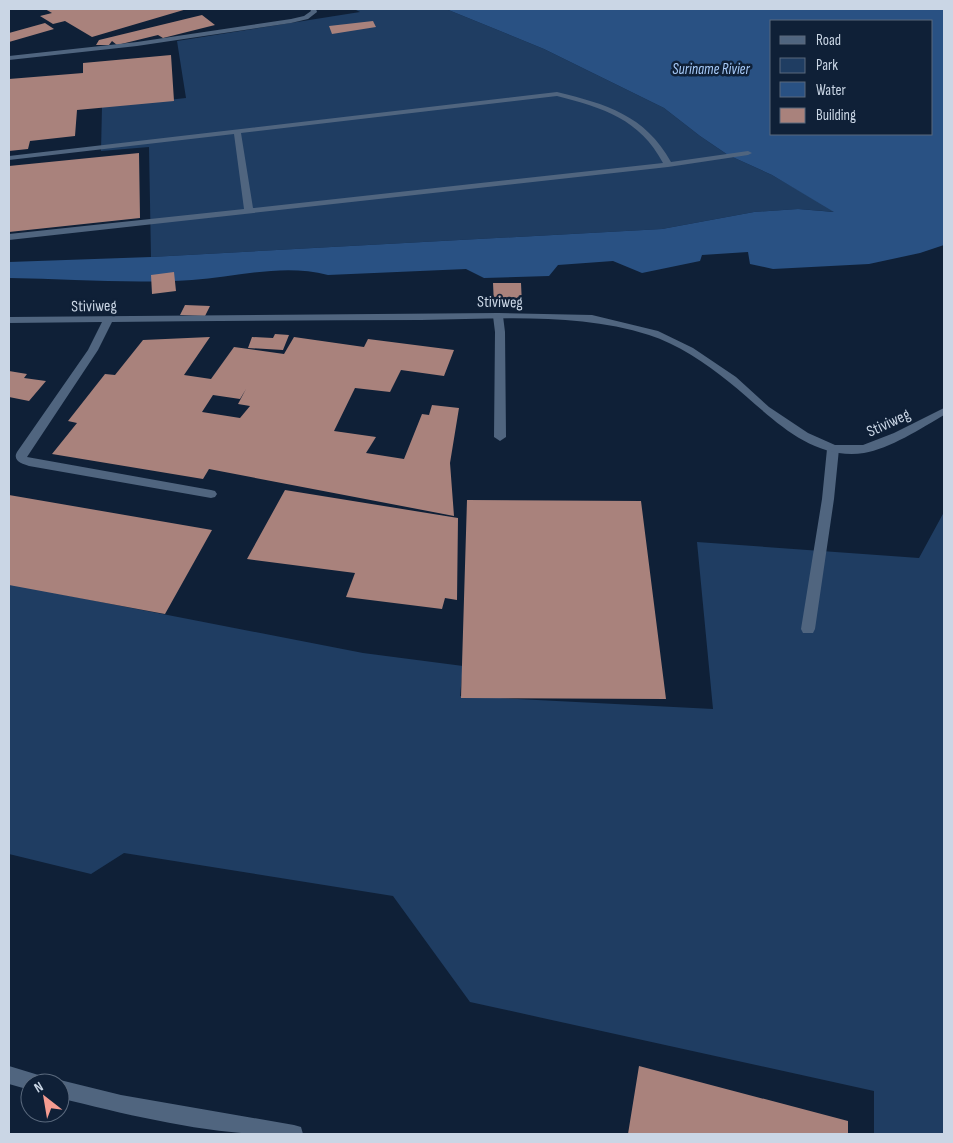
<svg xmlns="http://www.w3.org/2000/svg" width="953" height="1143" font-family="'Sofia Sans Condensed',sans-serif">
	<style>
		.green { fill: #1f3d62 }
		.water { fill: #295183; fill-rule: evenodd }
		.building { fill: #a9827c; fill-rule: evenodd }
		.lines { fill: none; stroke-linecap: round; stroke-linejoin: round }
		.lane { fill: #50657f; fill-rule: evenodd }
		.street { fill: #50657f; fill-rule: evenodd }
		.labels { text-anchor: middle; stroke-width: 5; stroke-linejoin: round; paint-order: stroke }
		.far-water-label { font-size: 15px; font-style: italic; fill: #a9ccfa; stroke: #0f2037 }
		.street-label { font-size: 16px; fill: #cad6e5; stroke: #0f2037 }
	</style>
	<rect width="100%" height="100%" fill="#0f2037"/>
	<path class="green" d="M 354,9 L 446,9 L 544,49 L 664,108 L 700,136 L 728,155 L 772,175 L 836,212 L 798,209 L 754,212 L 662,229 L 151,257 L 149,147 L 101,151 L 102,107 L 186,98 L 177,41 L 360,12 Z
		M 944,512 L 944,1134 L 874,1134 L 874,1091 L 470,1002 L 393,896 L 124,853 L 91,874 L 9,854 L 9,584 L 363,653 L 463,666 L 460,696 L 713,709 L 697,542 L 919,558 Z"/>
	<path class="water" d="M 446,9 L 944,9 L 944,245 L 920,253 L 869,264 L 773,269 L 750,264 L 748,252 L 702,255 L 700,261 L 642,273 L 613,261 L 558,265 L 549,276 L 484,278 L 466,269 L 328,275 C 282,263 238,277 192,280 C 131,284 69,279 9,278 L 9,262 L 151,257 L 662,229 L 754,212 L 798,209 L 834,212 L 772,175 L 728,155 L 700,136 L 664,108 L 544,49 ZM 772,21 L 932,21 L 932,134 L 772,134 Z"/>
	<path class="building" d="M 45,9 L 187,9 L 92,37 L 65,21 L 53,24 L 40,16 L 52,13 Z
		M 202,15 L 215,25 L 163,38 L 158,35 L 117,45 L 112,41 L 109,45 L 96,45 L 99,40 Z
		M 373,21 L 376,27 L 332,34 L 329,26 Z
		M 45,23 L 54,29 L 9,42 L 9,33 Z
		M 171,55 L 174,101 L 77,110 L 75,136 L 30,141 L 28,149 L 9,151 L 9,79 L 83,73 L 83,63 Z
		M 139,153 L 140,218 L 9,232 L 9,166 Z
		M 174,272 L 176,291 L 152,294 L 151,275 Z
		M 493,283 L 521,283 L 522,305 L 494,305 Z
		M 185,305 L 210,306 L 205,316 L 180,315 Z
		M 275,334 L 289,335 L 283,350 L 248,348 L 252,337 L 273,338 Z
		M 210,337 L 184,375 L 211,379 L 234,347 L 284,354 L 294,337 L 364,347 L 368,339 L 454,350 L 444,376 L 401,370 L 390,392 L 355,388 L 334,431 L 376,437 L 366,453 L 404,459 L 422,414 L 429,415 L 432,405 L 459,408 L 450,463 L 454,516 L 209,469 L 203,479 L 52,454 L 77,423 L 68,421 L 105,374 L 115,375 L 143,340 ZM 246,389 L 238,404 L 250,406 L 240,418 L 202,412 L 213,395 L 240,399 Z
		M 9,371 L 27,374 L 24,378 L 46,381 L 29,401 L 9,397 Z
		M 285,490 L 458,518 L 457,600 L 445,598 L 442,609 L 346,597 L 355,573 L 247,559 Z
		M 9,495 L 212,530 L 165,614 L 9,585 Z
		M 467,500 L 641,501 L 666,699 L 461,698 Z
		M 639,1066 L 848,1121 L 848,1134 L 628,1134 Z"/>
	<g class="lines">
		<path class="lane" d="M 310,9 L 316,9 L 317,12 L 308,19 L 291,23 L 137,46 L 9,60 L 9,56 L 137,42 L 291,19 L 304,16 L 311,11 Z
			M 557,92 C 606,104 645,115 671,162 L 748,151 L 752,153 L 748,155 L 668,167 L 9,240 L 9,234 L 244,209 L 234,134 L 9,160 L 9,156 ZM 557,96 C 603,108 640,119 663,163 L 253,208 L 241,133 Z
			M 498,313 L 503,316 L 505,332 L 506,437 L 500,441 L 494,437 L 495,332 L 493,316 Z
			M 833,445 L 839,449 L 834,499 L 815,629 L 813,633 L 803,633 L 801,629 L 822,499 L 827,449 Z
			M 9,1066 L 45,1077 L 48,1083 L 30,1083 L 30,1090 L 9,1084 Z
			M 60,1080 L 121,1095 L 294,1125 L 301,1127 L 303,1134 C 226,1139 136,1117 60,1098 L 60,1083 L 54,1083 Z"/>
		<path class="street" d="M 498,313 L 592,315 L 658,331 L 693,348 L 736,377 L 769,407 L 808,433 L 835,445 L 863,445 L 894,433 L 944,408 L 944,415 C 922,428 889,449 864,453 C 808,461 768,413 729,382 C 706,363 677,344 649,335 C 577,312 496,319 421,320 C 318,320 215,321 112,322 L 98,350 L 27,457 L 211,490 L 215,491 L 217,494 L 215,497 L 211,498 L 29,466 C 23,464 12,461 17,452 L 88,350 L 102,322 L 9,323 L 9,317 Z"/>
	</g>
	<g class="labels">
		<g class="far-water-label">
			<text x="711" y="74">Suriname Rivier</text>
		</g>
		<g class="street-label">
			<text transform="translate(500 301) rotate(1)" y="6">Stiviweg</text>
			<text transform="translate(94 305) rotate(-1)" y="6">Stiviweg</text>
			<text transform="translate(888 422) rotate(-25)" y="6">Stiviweg</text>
		</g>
	</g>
	<rect width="953" height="1143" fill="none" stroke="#cad6e5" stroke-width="20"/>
	<rect x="770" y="20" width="162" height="115" fill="#0f2037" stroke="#5a697d"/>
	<rect x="780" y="36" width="25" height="8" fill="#50657f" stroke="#5a697d"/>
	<text x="816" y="45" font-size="15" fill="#cad6e5">Road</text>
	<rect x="780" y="58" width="25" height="15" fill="#1f3d62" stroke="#5a697d"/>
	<text x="816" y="70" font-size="15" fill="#cad6e5">Park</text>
	<rect x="780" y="82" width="25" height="15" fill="#295183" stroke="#5a697d"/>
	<text x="816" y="95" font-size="15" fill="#cad6e5">Water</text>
	<rect x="780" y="108" width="25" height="15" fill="#a9827c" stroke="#5a697d"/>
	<text x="816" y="120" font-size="15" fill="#cad6e5">Building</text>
	<g transform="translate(45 1098) rotate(329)"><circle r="24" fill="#0f2037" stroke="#5a697d"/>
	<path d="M0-4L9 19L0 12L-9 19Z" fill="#f59c91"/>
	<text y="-8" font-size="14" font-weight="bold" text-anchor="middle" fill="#cad6e5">N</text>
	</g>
</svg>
